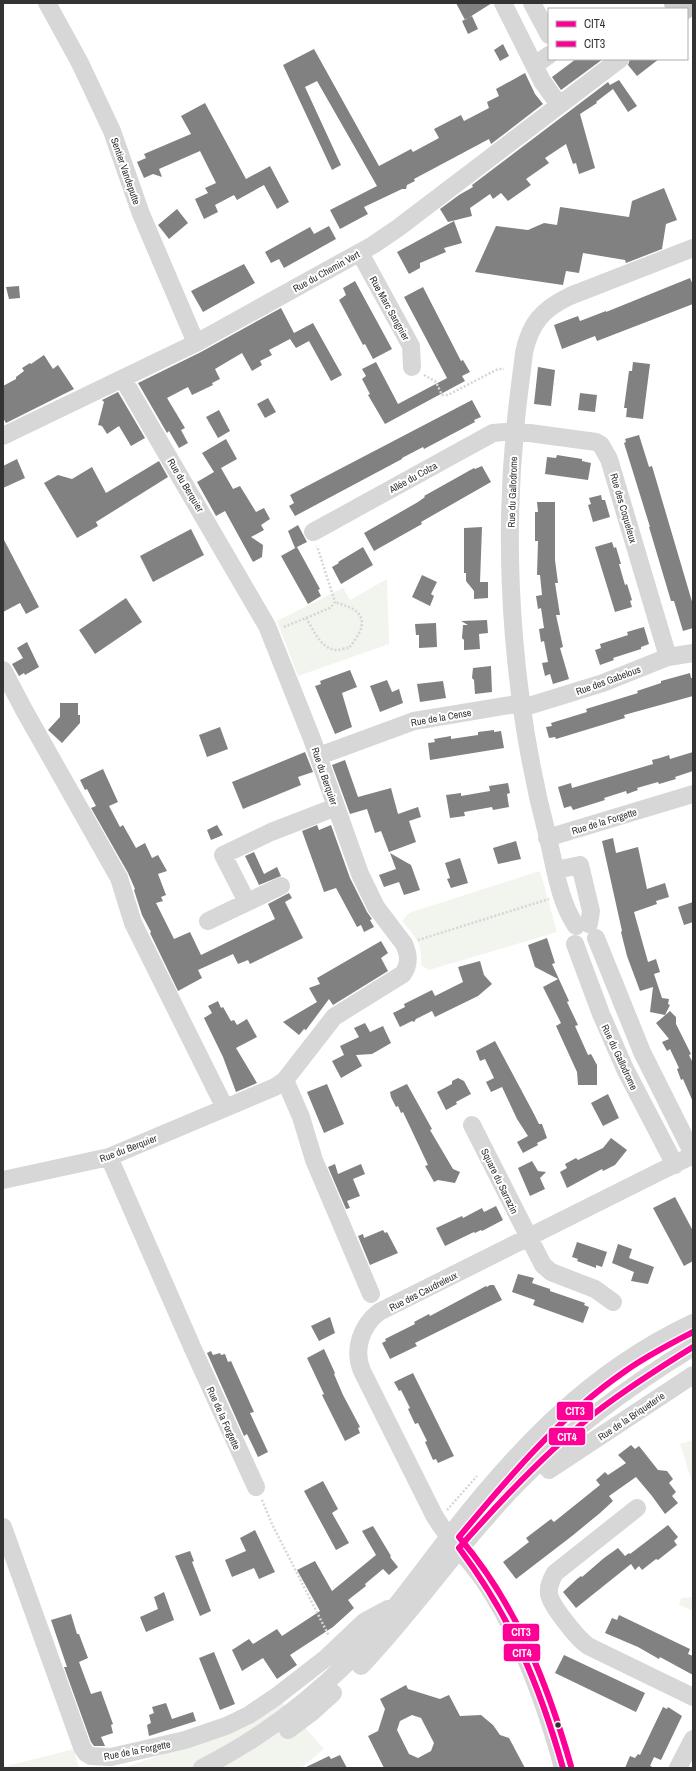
<svg xmlns="http://www.w3.org/2000/svg" width="696" height="1771" font-family="'Archivo Narrow',sans-serif">
	<style>
		.green { fill: #f1f5ed }
		.building { fill: #818181; fill-rule: evenodd }
		.lines { fill: none; stroke-linecap: round; stroke-linejoin: round }
		.path { stroke: #d6d6d6; stroke-width: 2.5; stroke-dasharray: 2 2; stroke-linecap: butt }
		.minor { stroke: #d7d7d7; stroke-width: 18 }
		.major { stroke: #cacaca; stroke-width: 22 }
		.bus-1-casing { stroke: #fff; stroke-width: 9 }
		.bus-2-casing { stroke: #fff; stroke-width: 9 }
		.bus-1 { stroke: #ff0096; stroke-width: 6 }
		.bus-2 { stroke: #ff0096; stroke-width: 6 }
		.bus-dot { fill: #333; stroke: #fff; stroke-width: 1.5 }
		.labels { text-anchor: middle; stroke-width: 4; stroke-linejoin: round; paint-order: stroke }
		.street-label { font-size: 10px; fill: #333; stroke: #fff }
		.line-badge { stroke: #fff; stroke-width: 1.5 }
		.badge-label { font-size: 11px; text-anchor: middle; font-weight: bold; fill: #fff }
	</style>
	<rect width="100%" height="100%" fill="#fff"/>
	<path class="green" d="M 387,579 L 389,644 L 298,676 L 277,621 L 343,588 L 350,600 Z
		M 540,871 L 557,932 L 429,970 L 421,965 C 423,944 415,936 402,921 L 409,913 Z
		M 693,1440 L 693,1485 L 680,1444 Z
		M 693,1597 L 693,1611 L 679,1605 L 681,1598 Z
		M 280,1700 L 324,1749 L 301,1768 L 123,1768 L 193,1744 Z
		M 74,1749 L 79,1768 L 3,1768 L 3,1767 Z"/>
	<path class="building" d="M 456,3 L 492,3 L 465,20 Z
		M 472,16 L 478,29 L 468,34 L 462,21 Z
		M 503,44 L 509,56 L 500,61 L 494,50 Z
		M 314,49 L 379,166 L 411,149 L 413,152 L 439,138 L 434,129 L 461,115 L 464,121 L 489,108 L 487,102 L 499,96 L 496,89 L 525,73 L 535,94 L 543,104 L 491,144 L 489,139 L 414,179 L 415,181 L 407,185 L 406,189 L 402,189 L 364,207 L 368,214 L 340,229 L 330,210 L 377,186 L 317,81 L 305,87 L 341,165 L 332,170 L 283,65 Z
		M 576,59 L 603,59 L 561,90 L 552,77 Z
		M 630,59 L 659,59 L 637,76 L 628,65 Z
		M 619,80 L 637,106 L 628,112 L 613,89 L 596,102 L 597,103 L 580,114 L 595,168 L 579,174 L 576,163 L 573,164 L 566,144 L 545,158 L 549,163 L 526,179 L 531,185 L 508,201 L 501,193 L 493,199 L 490,194 L 470,208 L 472,216 L 448,222 L 440,209 L 459,195 L 473,187 L 472,185 L 608,82 L 610,85 Z
		M 205,103 L 246,179 L 270,166 L 289,202 L 277,209 L 264,185 L 237,200 L 234,195 L 215,205 L 218,212 L 204,219 L 195,199 L 208,193 L 205,188 L 216,183 L 200,151 L 159,169 L 162,177 L 153,174 L 144,178 L 137,162 L 146,158 L 144,154 L 191,134 L 181,116 Z
		M 664,188 L 677,220 L 666,224 L 662,249 L 626,263 L 625,260 L 583,253 L 579,273 L 566,271 L 563,285 L 475,272 L 496,226 L 528,230 L 544,223 L 557,225 L 560,207 L 629,217 L 632,201 Z
		M 177,209 L 188,223 L 169,239 L 158,225 Z
		M 454,221 L 462,243 L 444,248 L 446,252 L 420,263 L 420,268 L 409,274 L 397,252 Z
		M 329,226 L 336,239 L 284,268 L 279,259 L 271,263 L 265,252 L 310,227 L 314,234 Z
		M 244,264 L 255,283 L 203,312 L 191,291 Z
		M 690,278 L 693,285 L 693,304 L 597,341 L 595,336 L 562,349 L 554,325 L 578,316 L 580,321 L 606,311 L 606,312 Z
		M 355,281 L 392,349 L 373,359 L 365,344 L 363,345 L 339,300 L 346,295 L 343,288 Z
		M 19,286 L 20,298 L 9,299 L 6,287 Z
		M 423,287 L 461,361 L 463,360 L 470,372 L 462,376 L 465,381 L 385,424 L 368,395 L 370,394 L 362,379 L 366,376 L 362,369 L 376,362 L 398,404 L 447,378 L 404,297 Z
		M 281,308 L 294,333 L 313,323 L 342,375 L 331,381 L 309,341 L 296,348 L 290,339 L 269,350 L 272,355 L 260,361 L 262,365 L 252,371 L 242,353 L 215,369 L 220,379 L 212,383 L 213,385 L 192,395 L 188,387 L 167,398 L 185,428 L 181,430 L 188,443 L 179,448 L 169,431 L 167,433 L 138,383 L 201,352 Z
		M 44,355 L 53,369 L 58,365 L 74,389 L 6,423 L 3,418 L 3,386 L 16,379 L 16,377 L 24,371 L 22,368 L 30,363 L 31,364 Z
		M 633,362 L 650,364 L 643,419 L 626,417 L 627,408 L 624,408 L 626,393 L 629,371 L 632,371 Z
		M 538,367 L 555,370 L 551,406 L 534,404 Z
		M 118,392 L 145,438 L 131,446 L 119,426 L 107,434 L 102,426 L 98,425 L 104,402 L 102,400 Z
		M 580,393 L 597,395 L 595,412 L 578,410 Z
		M 268,398 L 276,412 L 265,418 L 257,404 Z
		M 472,400 L 481,417 L 474,420 L 475,422 L 424,449 L 423,447 L 402,458 L 402,459 L 295,516 L 289,506 L 294,503 L 290,495 Z
		M 219,410 L 230,431 L 218,438 L 206,417 Z
		M 639,435 L 649,467 L 652,466 L 693,605 L 693,628 L 683,631 L 674,601 L 671,601 L 649,527 L 650,527 L 624,443 L 626,442 L 625,439 Z
		M 226,439 L 237,459 L 221,468 L 233,489 L 240,486 L 256,512 L 264,508 L 270,519 L 261,525 L 264,530 L 251,537 L 263,545 L 262,557 L 253,562 L 225,511 L 216,516 L 197,482 L 214,472 L 202,453 Z
		M 557,455 L 582,459 L 582,461 L 591,463 L 588,480 L 545,474 L 547,457 L 556,458 Z
		M 17,459 L 25,478 L 3,488 L 3,466 Z
		M 159,461 L 168,477 L 96,522 L 98,526 L 77,538 L 44,483 L 58,475 L 72,479 L 92,467 L 106,493 Z
		M 482,466 L 491,482 L 421,522 L 422,524 L 374,551 L 364,533 L 418,502 L 425,497 L 424,496 L 474,468 L 475,469 Z
		M 601,495 L 602,500 L 605,500 L 610,517 L 593,522 L 588,505 L 591,504 L 589,498 Z
		M 537,502 L 555,502 L 555,560 L 558,583 L 555,583 L 560,615 L 556,615 L 563,647 L 560,648 L 569,679 L 553,684 L 550,674 L 545,676 L 542,663 L 548,662 L 544,641 L 541,642 L 539,629 L 544,628 L 541,608 L 538,609 L 536,596 L 542,595 L 540,575 L 537,575 L 538,541 L 535,541 L 535,512 L 538,512 Z
		M 298,525 L 307,542 L 295,548 L 288,531 Z
		M 482,527 L 480,582 L 488,582 L 488,598 L 474,599 L 474,591 L 466,581 L 466,573 L 464,573 L 464,528 Z
		M 191,529 L 204,555 L 153,582 L 140,556 Z
		M 3,538 L 39,607 L 26,614 L 20,603 L 3,612 Z
		M 612,542 L 614,548 L 616,547 L 621,564 L 619,564 L 625,585 L 627,584 L 632,600 L 630,601 L 632,607 L 615,612 L 595,547 Z
		M 297,547 L 320,589 L 318,590 L 321,596 L 308,604 L 281,556 Z
		M 363,547 L 373,565 L 341,584 L 332,567 L 339,563 L 338,562 Z
		M 422,575 L 437,582 L 431,594 L 434,596 L 430,606 L 412,597 Z
		M 126,598 L 142,622 L 95,654 L 79,630 Z
		M 487,620 L 488,633 L 479,634 L 480,649 L 464,650 L 464,640 L 462,638 L 463,625 L 468,625 L 461,621 Z
		M 436,623 L 437,647 L 419,648 L 419,635 L 416,635 L 415,624 Z
		M 644,627 L 649,644 L 641,647 L 641,649 L 613,658 L 614,660 L 600,665 L 595,650 L 601,648 L 600,644 L 628,635 L 627,632 Z
		M 27,642 L 39,667 L 25,675 L 24,673 L 19,676 L 12,664 L 23,658 L 17,648 Z
		M 491,666 L 492,692 L 475,694 L 474,680 L 472,678 L 473,668 Z
		M 350,670 L 357,687 L 342,693 L 352,727 L 335,734 L 315,686 L 321,684 L 320,681 Z
		M 690,673 L 691,678 L 693,678 L 693,696 L 624,715 L 625,718 L 556,739 L 555,737 L 549,738 L 546,727 L 552,726 L 551,723 L 587,712 L 586,709 L 638,693 L 637,691 L 661,683 L 661,681 Z
		M 387,680 L 392,692 L 399,689 L 403,703 L 380,712 L 370,686 Z
		M 443,681 L 446,698 L 420,702 L 417,684 Z
		M 60,703 L 78,703 L 78,715 L 80,715 L 80,723 L 62,743 L 48,730 L 60,717 Z
		M 220,727 L 228,749 L 207,757 L 199,735 Z
		M 494,730 L 494,732 L 501,731 L 504,748 L 430,760 L 428,743 L 435,742 L 434,739 L 451,736 L 451,739 L 471,736 L 478,735 L 478,732 Z
		M 305,752 L 313,772 L 298,777 L 301,785 L 243,809 L 232,782 Z
		M 693,752 L 693,771 L 675,777 L 676,779 L 659,784 L 658,782 L 637,788 L 638,790 L 627,794 L 626,791 L 604,798 L 605,800 L 573,810 L 571,806 L 564,808 L 558,787 L 571,783 L 572,788 L 653,764 L 652,760 L 660,758 L 669,755 L 670,759 Z
		M 345,760 L 358,797 L 391,788 L 398,814 L 418,807 L 421,817 L 409,821 L 416,842 L 389,852 L 381,831 L 375,833 L 367,809 L 350,814 L 332,765 Z
		M 103,769 L 118,802 L 109,806 L 120,827 L 123,825 L 136,848 L 145,843 L 152,858 L 158,855 L 167,871 L 158,874 L 166,895 L 161,897 L 163,901 L 156,903 L 174,939 L 190,932 L 201,955 L 275,919 L 268,904 L 289,893 L 292,898 L 285,902 L 303,938 L 250,964 L 248,960 L 238,964 L 233,954 L 198,970 L 202,978 L 178,991 L 150,933 L 151,932 L 142,915 L 134,890 L 135,889 L 128,873 L 91,808 L 96,806 L 87,789 L 85,790 L 80,780 Z
		M 508,783 L 510,793 L 507,794 L 509,807 L 493,810 L 492,807 L 464,812 L 465,816 L 450,818 L 446,795 L 461,793 L 461,796 L 490,791 L 489,786 Z
		M 217,825 L 223,835 L 211,840 L 207,830 Z
		M 317,825 L 319,830 L 331,825 L 350,878 L 367,912 L 372,919 L 370,920 L 374,927 L 364,932 L 361,925 L 357,927 L 336,888 L 324,892 L 302,831 Z
		M 613,838 L 616,853 L 638,847 L 647,889 L 665,883 L 669,897 L 656,901 L 657,904 L 634,912 L 648,962 L 656,959 L 660,972 L 654,974 L 662,998 L 669,999 L 668,1004 L 670,1005 L 665,1015 L 650,1012 L 653,987 L 640,991 L 627,956 L 621,932 L 622,931 L 602,841 Z
		M 516,841 L 521,859 L 498,864 L 493,848 Z
		M 254,852 L 264,874 L 277,867 L 281,876 L 259,885 L 245,856 Z
		M 390,853 L 411,865 L 420,890 L 404,895 L 399,882 L 384,887 L 379,875 L 396,869 Z
		M 460,858 L 468,883 L 451,888 L 447,879 L 450,878 L 445,863 Z
		M 693,902 L 693,922 L 684,925 L 678,907 Z
		M 547,938 L 555,963 L 552,964 L 569,1001 L 567,1002 L 578,1025 L 575,1026 L 588,1055 L 591,1054 L 597,1065 L 597,1085 L 578,1085 L 577,1072 L 556,1026 L 561,1023 L 543,987 L 558,979 L 535,967 L 528,945 Z
		M 381,941 L 388,953 L 381,958 L 388,971 L 333,1005 L 329,999 L 306,1030 L 304,1029 L 299,1035 L 283,1022 L 317,1002 L 309,988 L 320,984 L 317,978 Z
		M 480,961 L 484,975 L 492,984 L 478,996 L 435,1017 L 432,1011 L 416,1019 L 414,1022 L 412,1021 L 400,1027 L 393,1013 L 405,1007 L 404,1004 L 432,990 L 435,996 L 463,982 L 458,967 Z
		M 218,1001 L 221,1008 L 223,1007 L 231,1021 L 234,1020 L 237,1025 L 247,1019 L 257,1037 L 236,1048 L 257,1083 L 236,1092 L 223,1057 L 204,1018 L 212,1013 L 208,1006 Z
		M 670,1011 L 676,1017 L 676,1024 L 691,1054 L 689,1055 L 693,1063 L 693,1102 L 683,1079 L 681,1080 L 677,1069 L 679,1068 L 670,1049 L 667,1051 L 662,1042 L 669,1039 L 656,1023 Z
		M 365,1023 L 370,1032 L 383,1026 L 391,1043 L 372,1054 L 356,1055 L 362,1066 L 341,1078 L 332,1061 L 344,1055 L 340,1046 L 359,1037 L 354,1028 Z
		M 495,1041 L 534,1114 L 539,1124 L 542,1124 L 547,1138 L 537,1143 L 538,1145 L 523,1153 L 517,1142 L 528,1136 L 517,1119 L 502,1087 L 491,1092 L 486,1082 L 494,1078 L 485,1059 L 480,1061 L 476,1051 Z
		M 458,1078 L 464,1081 L 471,1094 L 456,1102 L 457,1104 L 446,1110 L 437,1092 L 452,1084 L 452,1081 Z
		M 327,1084 L 344,1124 L 324,1133 L 307,1092 Z
		M 407,1084 L 432,1129 L 430,1130 L 453,1169 L 460,1172 L 455,1183 L 438,1180 L 434,1182 L 425,1166 L 428,1165 L 403,1112 L 401,1113 L 398,1106 L 396,1107 L 391,1097 L 390,1092 Z
		M 608,1094 L 619,1118 L 603,1126 L 591,1103 Z
		M 611,1138 L 627,1150 L 615,1165 L 603,1171 L 602,1169 L 567,1188 L 560,1172 L 567,1168 L 565,1164 L 576,1158 L 578,1160 L 603,1148 Z
		M 532,1161 L 538,1171 L 546,1172 L 540,1178 L 545,1189 L 530,1196 L 518,1168 Z
		M 335,1164 L 338,1174 L 361,1164 L 365,1174 L 353,1179 L 360,1196 L 347,1201 L 350,1208 L 346,1209 L 328,1167 Z
		M 675,1197 L 693,1231 L 693,1261 L 684,1266 L 653,1208 Z
		M 496,1206 L 503,1220 L 482,1231 L 481,1230 L 475,1233 L 474,1232 L 445,1246 L 436,1228 L 462,1216 L 463,1218 L 482,1208 L 484,1212 Z
		M 383,1230 L 385,1233 L 387,1232 L 398,1253 L 370,1265 L 358,1236 L 363,1234 L 364,1238 Z
		M 577,1242 L 607,1252 L 602,1267 L 596,1265 L 596,1268 L 577,1261 L 578,1259 L 572,1257 Z
		M 618,1244 L 632,1249 L 629,1258 L 654,1267 L 648,1284 L 631,1281 L 634,1272 L 612,1263 Z
		M 518,1274 L 534,1278 L 532,1283 L 550,1289 L 550,1291 L 585,1303 L 584,1305 L 589,1307 L 583,1323 L 533,1305 L 535,1300 L 512,1292 Z
		M 490,1285 L 494,1285 L 502,1300 L 415,1343 L 417,1346 L 390,1359 L 382,1343 L 386,1341 L 385,1339 L 415,1324 L 414,1322 L 429,1314 L 430,1316 L 486,1286 L 487,1287 Z
		M 330,1317 L 335,1333 L 319,1341 L 311,1326 Z
		M 324,1349 L 335,1373 L 334,1374 L 343,1395 L 360,1427 L 358,1428 L 360,1433 L 345,1441 L 322,1395 L 324,1394 L 307,1358 Z
		M 211,1351 L 213,1355 L 220,1353 L 221,1355 L 225,1354 L 228,1362 L 231,1361 L 254,1412 L 250,1413 L 268,1452 L 258,1457 L 247,1434 L 244,1436 L 207,1353 Z
		M 413,1373 L 454,1456 L 438,1463 L 436,1459 L 433,1460 L 425,1442 L 427,1441 L 418,1423 L 415,1424 L 408,1409 L 410,1408 L 401,1390 L 399,1391 L 394,1382 Z
		M 631,1445 L 635,1449 L 639,1446 L 658,1470 L 667,1471 L 673,1479 L 669,1483 L 676,1492 L 672,1496 L 678,1503 L 665,1514 L 652,1496 L 636,1477 L 609,1496 L 613,1501 L 600,1513 L 572,1536 L 516,1579 L 503,1562 L 529,1542 L 526,1538 L 551,1519 L 554,1522 L 600,1485 L 596,1480 L 605,1472 L 608,1475 L 626,1463 L 618,1455 Z
		M 323,1481 L 338,1509 L 332,1513 L 349,1543 L 336,1550 L 304,1491 Z
		M 668,1525 L 678,1537 L 674,1541 L 677,1545 L 658,1560 L 656,1559 L 642,1570 L 639,1566 L 635,1570 L 631,1564 L 576,1608 L 563,1592 L 577,1579 L 581,1576 L 582,1577 L 604,1558 L 618,1548 L 625,1556 L 629,1553 L 630,1554 Z
		M 373,1526 L 391,1556 L 390,1557 L 398,1567 L 389,1575 L 383,1569 L 365,1584 L 366,1586 L 348,1600 L 354,1608 L 333,1627 L 290,1655 L 297,1665 L 277,1679 L 263,1658 L 242,1671 L 232,1650 L 249,1639 L 253,1644 L 277,1629 L 282,1636 L 320,1611 L 297,1570 L 315,1561 L 332,1591 L 376,1555 L 362,1531 Z
		M 255,1530 L 275,1572 L 259,1579 L 254,1568 L 232,1577 L 225,1560 L 246,1551 L 240,1538 Z
		M 190,1551 L 194,1561 L 192,1562 L 211,1611 L 200,1616 L 175,1556 Z
		M 164,1592 L 174,1620 L 146,1632 L 140,1617 L 158,1609 L 154,1597 Z
		M 71,1614 L 77,1634 L 79,1634 L 88,1658 L 79,1662 L 91,1694 L 101,1691 L 113,1724 L 111,1725 L 113,1733 L 101,1737 L 105,1746 L 94,1746 L 91,1742 L 64,1667 L 67,1667 L 51,1620 Z
		M 619,1615 L 690,1649 L 688,1654 L 693,1656 L 693,1675 L 660,1657 L 659,1659 L 638,1647 L 605,1633 L 612,1618 L 617,1620 Z
		M 214,1652 L 235,1704 L 220,1710 L 199,1658 Z
		M 564,1655 L 645,1693 L 636,1712 L 555,1673 Z
		M 406,1685 L 408,1689 L 440,1699 L 449,1695 L 460,1716 L 481,1715 L 493,1725 L 500,1735 L 509,1738 L 525,1768 L 384,1768 L 368,1736 L 378,1731 L 385,1709 L 380,1699 ZM 412,1715 L 421,1718 L 434,1743 L 431,1751 L 418,1758 L 409,1754 L 397,1730 L 400,1721 Z
		M 166,1703 L 172,1719 L 193,1712 L 196,1721 L 149,1736 L 147,1725 L 151,1723 L 149,1715 L 154,1713 L 152,1707 Z
		M 663,1707 L 667,1709 L 668,1707 L 682,1716 L 661,1760 L 654,1757 L 650,1766 L 655,1768 L 625,1768 L 630,1756 L 635,1758 L 638,1754 L 640,1755 Z
		M 340,1755 L 347,1768 L 304,1768 L 329,1756 L 331,1759 Z"/>
	<g class="lines">
		<path class="path" d="M 424,375 L 436,382 L 442,395 L 448,395 L 498,369 L 504,369
			M 306,618 C 313,629 321,649 336,650 C 340,650 345,648 349,648 C 356,639 368,624 358,613 C 353,607 342,605 335,602
			M 284,627 L 330,608 L 335,602 L 317,546
			M 418,940 L 549,899
			M 262,1500 L 272,1524 L 329,1636
			M 447,1510 L 477,1476"/>
		<path class="minor" d="M 47,3 L 80,63 L 112,131 L 141,214 L 196,343
			M 503,3 L 542,81 L 559,105
			M 532,3 L 549,35
			M 535,65 L 549,55
			M 360,253 L 411,346 L 412,367
			M 3,436 L 196,343 L 373,245 L 398,228 L 620,59
			M 313,532 L 493,433 L 515,431 L 596,442 L 601,445 L 609,459 L 668,657
			M 3,670 L 24,710 L 119,878 L 133,923 L 225,1108
			M 522,708 L 603,683 L 668,657 L 693,653
			M 319,756 L 414,721 L 522,703
			M 547,838 L 693,794
			M 556,870 L 580,865 L 591,911 L 589,924
			M 247,902 L 223,855 L 271,832 L 336,807
			M 208,921 L 281,886
			M 576,926 C 559,901 555,867 548,838 C 514,709 502,563 515,431 C 517,405 521,379 524,353 C 530,323 543,309 570,296 L 693,248
			M 596,938 L 642,1052 L 693,1154
			M 575,944 L 601,1014 L 625,1069 L 675,1165
			M 285,1080 L 301,1117 L 314,1160 L 371,1294
			M 472,1125 L 543,1265 L 551,1272 L 595,1289 L 613,1302
			M 109,1157 L 193,1349 L 256,1487
			M 3,1180 L 109,1157 L 275,1087 L 285,1080 L 334,1017 L 403,974 C 410,964 409,955 404,944 L 376,907 L 360,874 L 312,739 L 267,626 L 123,379
			M 549,1470 L 693,1375
			M 637,1508 L 555,1573 C 551,1580 548,1586 549,1594 C 551,1606 578,1639 588,1646 L 693,1697
			M 3,1527 L 82,1747 L 86,1753 L 91,1756 L 111,1757 L 185,1740 L 226,1726 L 249,1715 L 277,1696 L 326,1658 L 364,1622 L 388,1609
			M 361,1666 C 416,1608 461,1541 517,1484 C 569,1430 629,1386 693,1347
			M 288,1730 L 312,1712 L 333,1693
			M 202,1768 C 258,1740 307,1703 351,1659 C 386,1622 416,1579 448,1538 C 517,1449 589,1372 693,1323
			M 563,1768 C 546,1705 523,1640 487,1585 C 471,1560 448,1540 434,1515 L 362,1371 C 353,1350 361,1326 379,1312 L 693,1155
			M 678,1768 L 693,1739"/>
		<path class="major" d="M 675,3 L 684,9"/>
		<defs>
			<path id="bus-1" d="M 459,1548 C 501,1500 545,1453 595,1413 C 626,1389 659,1368 693,1347
				M 459,1548 C 512,1619 539,1684 563,1768"/>
			<path id="bus-2" d="M 571,1766 C 547,1682 516,1604 459,1537 C 509,1477 560,1416 624,1372 C 646,1356 670,1344 693,1332"/>
		</defs>
		<use href="#bus-1" class="bus-1-casing"/>
		<use href="#bus-2" class="bus-2-casing"/>
		<use href="#bus-1" class="bus-1"/>
		<use href="#bus-2" class="bus-2"/>
	</g>
	<circle class="bus-dot" cx="558" cy="1725" r="3.5"/>
	<g class="labels">
		<g class="street-label">
			<text transform="translate(126 171) rotate(71)" y="4">Sentier Vandeputte</text>
			<text transform="translate(326 271) rotate(-29)" y="4">Rue du Chemin Vert</text>
			<text transform="translate(390 308) rotate(61)" y="4">Rue Marc Sangnier</text>
			<text transform="translate(413 477) rotate(-29)" y="4">Allée du Colza</text>
			<text transform="translate(186 485) rotate(59)" y="4">Rue du Berquier</text>
			<text transform="translate(512 492) rotate(-88)" y="4">Rue du Gallodrome</text>
			<text transform="translate(624 508) rotate(74)" y="4">Rue des Coqueleux</text>
			<text transform="translate(608 680) rotate(-20)" y="4">Rue des Gabelous</text>
			<text transform="translate(441 717) rotate(-10)" y="4">Rue de la Cense</text>
			<text transform="translate(325 776) rotate(71)" y="4">Rue du Berquier</text>
			<text transform="translate(604 821) rotate(-17)" y="4">Rue de la Forgette</text>
			<text transform="translate(620 1057) rotate(65)" y="4">Rue du Gallodrome</text>
			<text transform="translate(128 1148) rotate(-21)" y="4">Rue du Berquier</text>
			<text transform="translate(500 1181) rotate(64)" y="4">Square du Sarrazin</text>
			<text transform="translate(423 1291) rotate(-27)" y="4">Rue des Caudreleux</text>
			<text transform="translate(631 1416) rotate(-34)" y="4">Rue de la Briqueterie</text>
			<text transform="translate(224 1418) rotate(66)" y="4">Rue de la Forgette</text>
			<text transform="translate(137 1750) rotate(-11)" y="4">Rue de la Forgette</text>
		</g>
	</g>
	<g class="line-badge">
		<rect x="556" y="1401" width="38" height="20" rx="4" fill="#ff0096"/>
		<rect x="548" y="1427" width="38" height="19" rx="4" fill="#ff0096"/>
		<rect x="502" y="1623" width="38" height="19" rx="4" fill="#ff0096"/>
		<rect x="503" y="1643" width="38" height="19" rx="4" fill="#ff0096"/>
	</g>
	<g class="badge-label">
		<text x="575" y="1415">CIT3</text>
		<text x="567" y="1441">CIT4</text>
		<text x="521" y="1636">CIT3</text>
		<text x="522" y="1657">CIT4</text>
	</g>
	<rect width="696" height="1771" fill="none" stroke="#333333" stroke-width="8"/>
	<rect x="548" y="8" width="140" height="52" fill="#ffffff" stroke="#adadad"/>
	<rect x="556" y="21" width="20" height="6" fill="#ff0096" stroke="#adadad"/>
	<text x="584" y="28" font-size="12" fill="#333333">CIT4</text>
	<rect x="556" y="41" width="20" height="6" fill="#ff0096" stroke="#adadad"/>
	<text x="584" y="48" font-size="12" fill="#333333">CIT3</text>
</svg>
